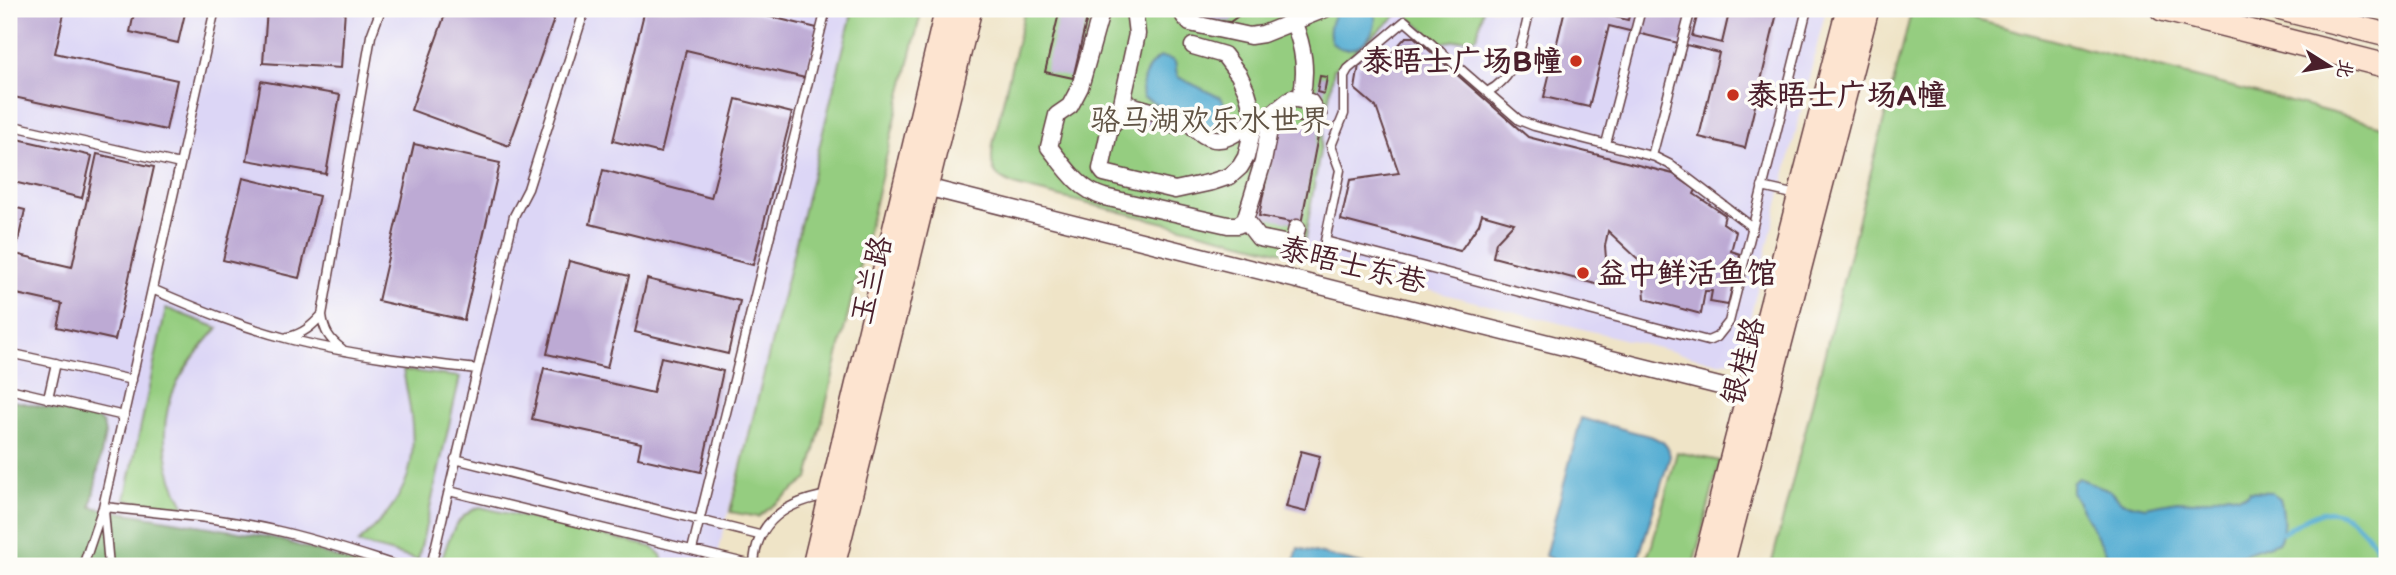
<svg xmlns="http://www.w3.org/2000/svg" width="2396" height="575" font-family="Itim,'LXGW WenKai TC',sans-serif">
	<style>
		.built { fill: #dcd6f6 }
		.green { fill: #95cd80; stroke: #707656; stroke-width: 2 }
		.forest { fill: #78b06e; stroke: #61684c; stroke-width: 2 }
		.water { fill: #56aed3; stroke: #50667f; stroke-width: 2 }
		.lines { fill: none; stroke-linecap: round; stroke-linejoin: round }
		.stream { stroke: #56aed3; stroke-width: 5 }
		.building { fill: #bdaad4 }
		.lane-casing { stroke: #633d42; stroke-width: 11 }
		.street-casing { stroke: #633d42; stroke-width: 19 }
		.secondary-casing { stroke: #633d42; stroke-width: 26 }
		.lane { stroke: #fff; stroke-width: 8 }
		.street { stroke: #fff; stroke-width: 16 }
		.secondary { stroke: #fde4d0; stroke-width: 23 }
		.poi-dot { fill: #c8321e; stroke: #fdfcf7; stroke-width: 2.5 }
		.labels { text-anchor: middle; stroke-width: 7; stroke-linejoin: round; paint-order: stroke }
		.poi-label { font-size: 30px; font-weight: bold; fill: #4a1f2b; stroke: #fdfcf7; text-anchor: start }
		.park-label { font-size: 30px; fill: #605344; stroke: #fdfcf7 }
		.street-label { font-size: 30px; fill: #4a1f2b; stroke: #fdfcf7 }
	</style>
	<rect width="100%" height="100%" fill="#fdfcf7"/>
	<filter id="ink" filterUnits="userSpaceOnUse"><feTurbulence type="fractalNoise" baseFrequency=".0143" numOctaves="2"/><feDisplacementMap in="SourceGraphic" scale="14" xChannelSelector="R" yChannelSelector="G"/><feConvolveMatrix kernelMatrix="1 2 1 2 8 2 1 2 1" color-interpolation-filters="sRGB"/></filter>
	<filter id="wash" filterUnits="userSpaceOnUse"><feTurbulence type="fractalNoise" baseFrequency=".00686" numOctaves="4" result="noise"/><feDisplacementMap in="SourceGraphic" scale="28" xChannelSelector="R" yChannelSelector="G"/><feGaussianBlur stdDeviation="1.57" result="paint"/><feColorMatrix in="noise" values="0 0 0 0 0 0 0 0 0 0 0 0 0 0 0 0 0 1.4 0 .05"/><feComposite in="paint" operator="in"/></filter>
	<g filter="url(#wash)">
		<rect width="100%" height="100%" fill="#efe4c7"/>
		<path class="built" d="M 9,9 L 853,9 L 715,566 L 9,566 Z
			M 1060,9 L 1826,9 L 1743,347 L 1738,355 L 1728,361 L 1718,363 L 1020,187 Z"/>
		<path class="green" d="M 853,9 L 922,9 L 808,479 L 758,517 L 730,512 Z
			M 1025,9 L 1483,9 L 1477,37 L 1439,43 L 1402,11 L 1334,69 L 1302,257 L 1020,187 C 994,178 989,173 993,144 Z
			M 1912,9 L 1934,9 L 2387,127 L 2387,566 L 1771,566 Z
			M 166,308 L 218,328 C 185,364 159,399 166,450 C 168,470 174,489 185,507 L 125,500 Z
			M 403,370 L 460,377 L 418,560 L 358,543 C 422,486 419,450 403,370 Z
			M 1677,452 L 1720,461 L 1693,566 L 1643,566 L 1652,545 Z
			M 480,507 L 652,547 L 661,555 L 664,566 L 440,566 C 447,542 454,515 480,507 Z"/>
		<path class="forest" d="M 9,400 L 96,418 L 103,424 L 105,434 L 91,507 L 274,538 L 363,566 L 9,566 Z"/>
		<path class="water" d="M 1339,9 L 1373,9 C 1381,26 1366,48 1348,49 C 1323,50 1327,21 1339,9 Z
			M 1161,57 C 1183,61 1172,63 1178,77 L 1221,98 C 1229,110 1226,119 1218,129 L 1211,131 L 1199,124 L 1189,111 L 1168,110 L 1144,98 C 1138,85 1148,62 1161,57 Z
			M 1581,418 L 1653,437 L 1663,442 L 1668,448 L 1670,456 L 1636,566 L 1559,566 L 1556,561 L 1545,556 Z
			M 2078,478 L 2110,490 L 2122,502 L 2145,507 L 2177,501 L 2194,502 L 2228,494 L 2238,496 L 2247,494 L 2249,491 L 2271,492 L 2280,498 C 2284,513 2286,528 2279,542 L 2226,560 L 2217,566 L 2114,566 L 2072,492 L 2072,483 Z
			M 1298,548 L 1370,566 L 1293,566 Z"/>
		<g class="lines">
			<path class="stream" d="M 2283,533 C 2323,506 2340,500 2373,542 C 2379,549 2381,559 2387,566"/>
		</g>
		<g id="blocks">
			<path class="building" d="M 10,9 L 65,9 L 55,53 L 177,80 L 166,130 L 9,96 Z
				M 135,9 L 186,9 L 178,43 L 130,32 Z
				M 267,9 L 345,9 L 341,68 L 263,63 Z
				M 447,9 L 526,9 L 554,19 L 509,146 L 411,110 Z
				M 645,9 L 738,9 L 817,28 L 805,78 L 686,50 L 661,153 L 613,141 Z
				M 1060,9 L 1089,9 L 1073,78 L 1045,72 Z
				M 1137,9 L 1163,9 L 1161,16 Z
				M 1198,9 L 1248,9 L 1230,22 L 1208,20 Z
				M 1565,9 L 1613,9 L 1611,16 L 1628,20 L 1631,9 L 1699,9 L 1692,36 L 1722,43 L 1730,9 L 1778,9 L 1745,148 L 1699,137 L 1719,53 L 1609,26 L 1589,107 L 1544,97 Z
				M 1406,37 L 1414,37 L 1528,137 L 1673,174 L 1696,190 L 1694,194 L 1725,215 L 1723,223 L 1736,232 L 1731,251 L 1740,254 L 1728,305 L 1710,302 L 1712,291 L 1705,291 L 1701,314 L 1645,299 L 1643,269 L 1638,259 L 1608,231 L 1605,246 L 1607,271 L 1603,286 L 1493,257 L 1496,242 L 1514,223 L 1482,214 L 1479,224 L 1460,251 L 1341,220 L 1350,180 L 1399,173 L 1376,107 L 1355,89 L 1359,65 L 1378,67 Z
				M 1320,76 L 1327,77 L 1324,94 L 1317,92 Z
				M 261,81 L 340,95 L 326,174 L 247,160 Z
				M 736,99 L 792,113 L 753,265 L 590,224 L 603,170 L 711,198 Z
				M 1141,115 L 1180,124 L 1178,134 L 1139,125 Z
				M 1278,118 L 1320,126 L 1301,224 L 1259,216 Z
				M 9,137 L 92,156 L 82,198 L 9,181 Z
				M 414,144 L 500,163 L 464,320 L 378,301 Z
				M 97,154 L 154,167 L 115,340 L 57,327 L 62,304 L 12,293 L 9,301 L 9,206 L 25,210 L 15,254 L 72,267 Z
				M 243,178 L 319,196 L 299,278 L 223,260 Z
				M 569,261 L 629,276 L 607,368 L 547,354 Z
				M 647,279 L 740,301 L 728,354 L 635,332 Z
				M 661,357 L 723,371 L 701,472 L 638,458 L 641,443 L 532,419 L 544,368 L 653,393 Z
				M 1301,451 L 1320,456 L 1306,512 L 1286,507 Z"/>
		</g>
	</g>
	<g filter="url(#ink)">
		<use href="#blocks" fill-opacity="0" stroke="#633d42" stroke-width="2"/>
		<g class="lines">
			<defs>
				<path id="lane" d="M 1487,92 C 1519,76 1522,40 1530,9
					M 9,125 L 180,164
					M 1606,144 L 1641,9
					M 1652,156 L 1691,9
					M 1762,187 L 1797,195
					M 1752,227 L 1669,164 L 1655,157 L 1534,126 L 1519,120 L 1405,21 L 1348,69 L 1344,76 L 1344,114 L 1331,146 L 1340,170 L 1325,241 L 1708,341 L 1717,337 L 1729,322 L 1807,9
					M 152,289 C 198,309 244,328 293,340 C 353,355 415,362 477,369
					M 322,315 L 371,36 L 381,9
					M 288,337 C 303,334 312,326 322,315 C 324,331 329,339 342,349
					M 9,353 L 132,380
					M 9,389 L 124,416
					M 48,399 L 56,363
					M 455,459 L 759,535
					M 449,491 L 753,565
					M 103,507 C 160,513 218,517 274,530 C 316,539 357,553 398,566
					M 104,510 L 109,566
					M 692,550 L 826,9
					M 83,566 L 103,507 L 215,9
					M 431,566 L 514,216 L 528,189 L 585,9
					M 754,566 C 755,521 787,502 828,495"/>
				<path id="street" d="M 1102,9 L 1080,87 L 1070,106 L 1057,115 L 1049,147 C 1066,168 1078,189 1104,197 L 1228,225 L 1238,225 L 1245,220 L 1263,162 L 1272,114 L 1292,98 L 1310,102 L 1318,115
					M 1134,9 L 1137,34 L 1119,117 L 1110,127 L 1101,169 L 1104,173 L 1175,190 L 1212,182 L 1230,176 L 1240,167 L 1246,157 L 1255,119 L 1247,92 L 1239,75 L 1224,55 L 1193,46
					M 1182,9 L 1184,16 L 1190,23 L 1250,36 L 1263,34 L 1325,9
					M 1293,21 C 1304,48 1307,71 1301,99
					M 1122,103 L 1173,117 L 1185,118 C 1213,150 1225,142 1255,119
					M 926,187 L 1759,396
					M 1245,220 L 1259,238 L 1293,245 L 1297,228"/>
				<path id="secondary" d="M 2162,9 L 2387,66
					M 2282,9 L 2387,35
					M 814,566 L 947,9
					M 833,566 L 970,9
					M 1704,566 L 1848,9
					M 1722,566 L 1867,9"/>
			</defs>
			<use href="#lane" class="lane-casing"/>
			<use href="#street" class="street-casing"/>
			<use href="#secondary" class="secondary-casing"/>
			<use href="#lane" class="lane"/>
			<use href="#street" class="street"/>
			<use href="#secondary" class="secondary"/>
		</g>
	</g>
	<g class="poi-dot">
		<circle cx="1576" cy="61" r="7"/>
		<circle cx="1733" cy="95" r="7"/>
		<circle cx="1583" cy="273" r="7"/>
	</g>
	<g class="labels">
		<g class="poi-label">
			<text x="1562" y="71" text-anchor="end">泰晤士广场B幢</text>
			<text x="1747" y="105">泰晤士广场A幢</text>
			<text x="1597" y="283">益中鲜活鱼馆</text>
		</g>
		<g class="park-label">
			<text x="1210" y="130">骆马湖欢乐水世界</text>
		</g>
		<g class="street-label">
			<text transform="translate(1353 265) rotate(14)" y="10">泰晤士东巷</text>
			<text transform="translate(871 280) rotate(-76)" y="10">玉兰路</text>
			<text transform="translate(1743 361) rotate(-75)" y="10">银桂路</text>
		</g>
	</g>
	<rect width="2396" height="575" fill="none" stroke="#fdfcf7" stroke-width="35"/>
	<g transform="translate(2329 66) rotate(101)" stroke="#fdfcf7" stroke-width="5" paint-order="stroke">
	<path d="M0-5L12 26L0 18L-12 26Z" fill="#4a1f2b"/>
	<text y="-10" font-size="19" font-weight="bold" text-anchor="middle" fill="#4a1f2b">北</text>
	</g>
</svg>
